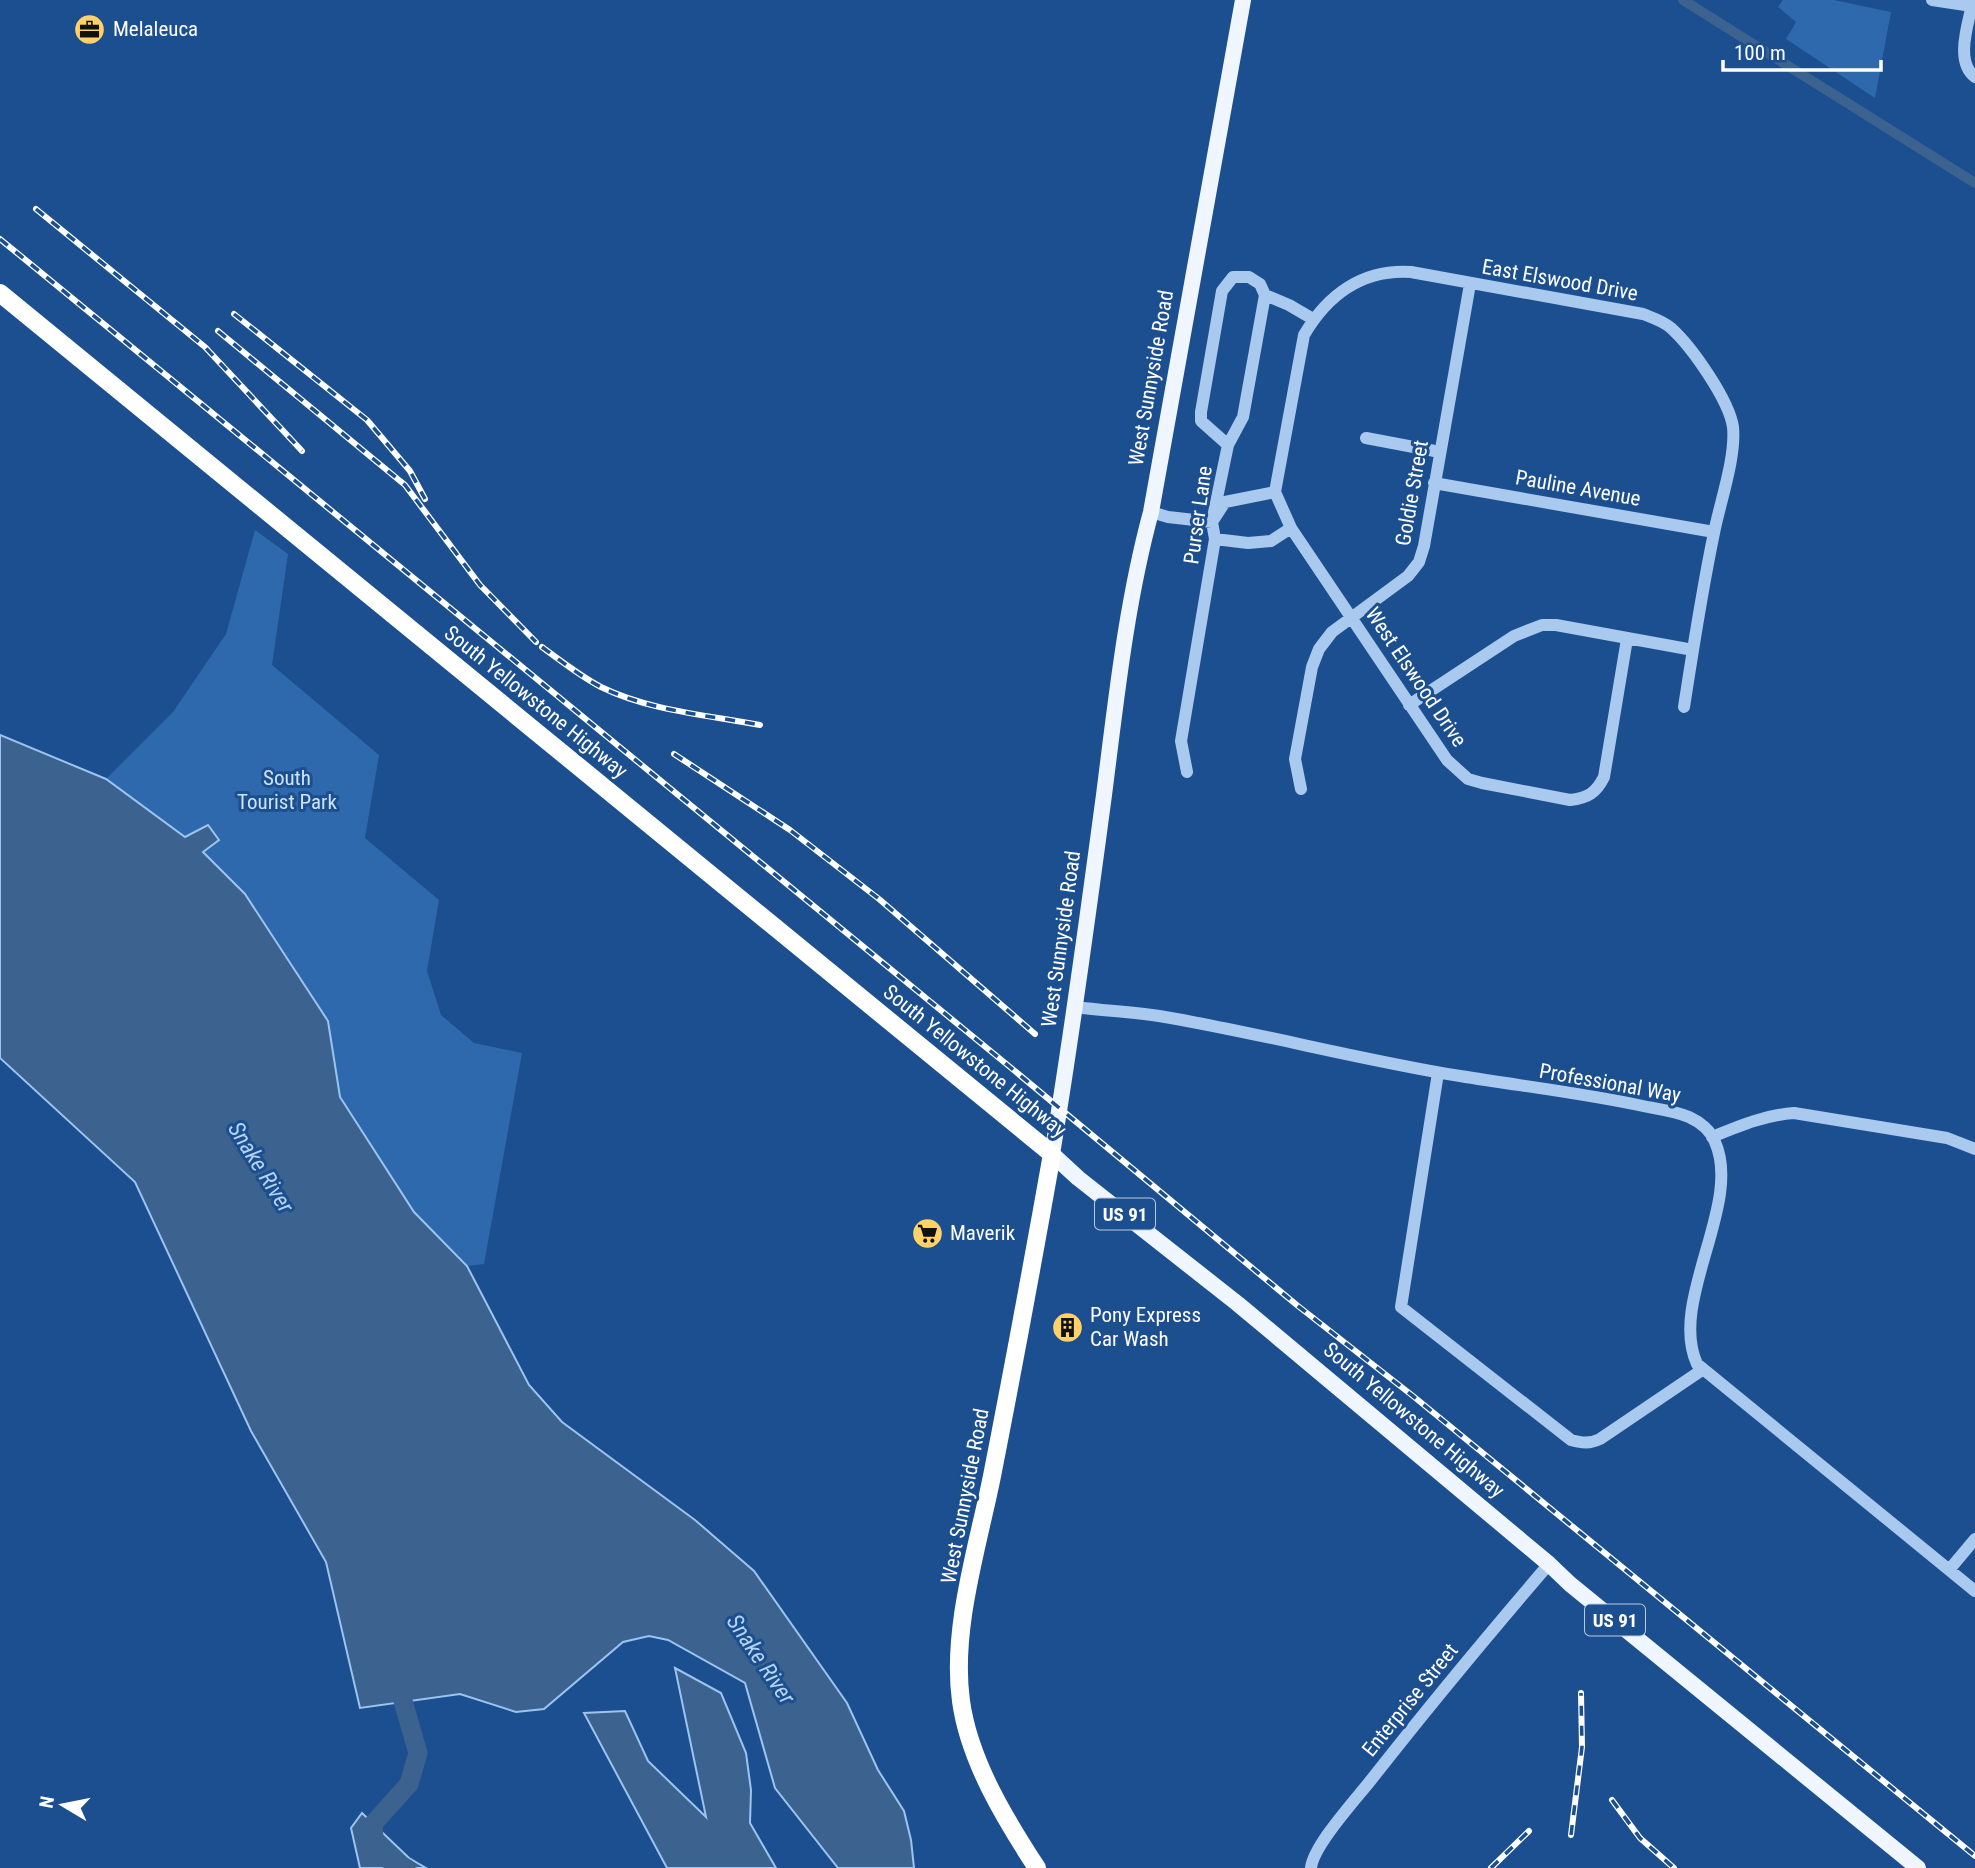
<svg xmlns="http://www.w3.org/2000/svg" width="1975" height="1868" font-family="'Roboto Condensed',sans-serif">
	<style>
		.green { fill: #2e69ad }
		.water { fill: #3c6290; stroke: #9cc4f0; stroke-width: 2 }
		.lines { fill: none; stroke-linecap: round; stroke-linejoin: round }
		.canal { stroke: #3c6290; stroke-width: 10 }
		.river { stroke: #3c6290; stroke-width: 19 }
		.minor { stroke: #a9c9ee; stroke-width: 12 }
		.major { stroke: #f0f6ff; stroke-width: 16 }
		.highway { stroke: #fff; stroke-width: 18 }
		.rail-casing { stroke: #fff; stroke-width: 6 }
		.rail { stroke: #1b4f8f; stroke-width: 3.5; stroke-dasharray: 10; stroke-linecap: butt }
		.labels { text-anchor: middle; stroke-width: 6; stroke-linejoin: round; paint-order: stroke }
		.shield { fill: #1b4f8f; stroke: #bbcadd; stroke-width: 2 }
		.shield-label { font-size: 19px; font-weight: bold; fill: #fff }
		.poi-label { font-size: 21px; fill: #fff; stroke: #1b4f8f; text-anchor: start }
		.street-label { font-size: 21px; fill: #fff; stroke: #1b4f8f }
		.park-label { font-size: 21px; fill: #cfe3fa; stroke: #1b4f8f }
		.water-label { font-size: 23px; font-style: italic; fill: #b5d3f5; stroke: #1b4f8f }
	</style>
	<rect width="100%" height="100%" fill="#1b4f8f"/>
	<path class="green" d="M 1783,0 L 1834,0 L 1891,12 L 1875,98 L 1786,39 L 1796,22 L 1778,7 Z
		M 255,530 L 288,554 L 272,665 L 379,755 L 365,838 L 439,900 L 427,971 L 441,1015 L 474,1043 L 522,1053 L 484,1264 L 467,1266 L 414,1212 L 340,1097 L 328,1021 L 245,894 L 203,852 L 219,840 L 208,825 L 185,837 L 106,779 L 173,712 L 226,634 Z"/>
	<path class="water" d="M 0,735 L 106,779 L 185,837 L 208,825 L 219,840 L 203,852 L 245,894 L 328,1021 L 340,1097 L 414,1212 L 467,1266 L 529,1385 L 562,1422 L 695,1520 L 754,1571 L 847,1703 L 878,1770 L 904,1811 L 911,1840 L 914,1868 L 838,1868 L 775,1788 L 745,1683 L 668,1640 L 649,1636 L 623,1642 L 544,1709 L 516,1712 L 460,1694 L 360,1708 L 326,1562 L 251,1431 L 135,1182 L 0,1058 Z
		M 675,1668 L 721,1693 L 746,1753 L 751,1790 L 750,1823 L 776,1868 L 667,1868 L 584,1713 L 625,1711 L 648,1761 L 706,1817 Z
		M 362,1813 L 409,1858 L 426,1868 L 360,1868 L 351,1828 Z"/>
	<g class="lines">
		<path class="canal" d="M 1683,0 L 1975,183"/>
		<path class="river" d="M 402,1675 L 403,1701 L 418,1753 L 409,1784 L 373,1824 L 375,1853 L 406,1868"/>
		<path class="minor" d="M 1932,0 L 1972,6
			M 1973,0 C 1969,22 1954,61 1975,77
			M 1265,295 L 1289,305 L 1313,319
			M 1366,438 L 1440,452
			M 1228,445 L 1201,421 L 1201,412 L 1222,291 L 1233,277 L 1249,277 L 1260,284 L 1265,295
			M 1434,483 L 1714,532
			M 1151,512 L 1168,517 L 1212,522 L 1225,502 L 1275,492
			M 1215,539 L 1248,543 L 1271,541 L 1291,528
			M 1627,639 L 1604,777 C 1596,793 1588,798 1570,800 L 1482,783 L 1468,779 L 1447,760 L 1291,528 L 1275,492 L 1304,335 C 1328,294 1363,269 1411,272 L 1643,314 C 1653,318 1663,321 1671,328 C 1692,347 1729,400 1733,427 C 1736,458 1720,502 1714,533 C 1702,590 1693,649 1684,707
			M 1409,705 L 1514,636 L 1542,625 L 1556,625 L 1693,650
			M 1187,772 L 1181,741 L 1215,539 L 1212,522 L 1228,445 L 1243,417 L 1265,295
			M 1301,789 L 1295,759 L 1312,667 L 1319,649 L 1332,632 L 1408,576 L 1419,562 L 1424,546 L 1470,284
			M 1076,1007 C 1105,1011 1136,1012 1165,1017 C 1264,1034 1361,1060 1460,1076 C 1521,1086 1583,1093 1643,1106 C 1657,1109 1676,1111 1689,1117 C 1700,1122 1711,1131 1715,1142 C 1743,1204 1668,1301 1697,1364 L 1975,1591
			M 1438,1073 L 1401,1307 L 1571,1440 C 1582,1443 1590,1444 1600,1439 L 1702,1370
			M 1712,1137 C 1739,1126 1765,1115 1794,1113 L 1947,1138 L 1975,1149
			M 1949,1570 L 1975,1539
			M 1311,1868 C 1313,1846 1356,1799 1371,1780 C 1429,1706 1488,1635 1549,1564"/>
		<path class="major" d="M 1243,0 L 1151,512 C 1126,604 1116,701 1104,795 C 1088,915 1072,1035 1052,1154 L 1078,1178 L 1238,1304 L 1549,1564 L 1570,1584 L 1918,1868"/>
		<path class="highway" d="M 0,293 L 1052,1154 C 1033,1261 1013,1369 992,1476 C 978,1546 951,1629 961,1701 C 969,1760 1005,1819 1037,1868"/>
		<defs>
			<path id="rail" d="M 36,209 L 205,347 L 302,451
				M 0,239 L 1010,1067 L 1298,1306 L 1413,1396 L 1975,1856
				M 234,314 L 367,420 L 410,471 L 425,499
				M 218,331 L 405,485 L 480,585 L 536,642
				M 542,647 C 561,661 580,676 601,687 C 650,711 707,715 760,725
				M 674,754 L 790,830 L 879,899 L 1035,1034
				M 1612,1800 L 1640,1838 L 1674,1868
				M 1571,1835 L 1582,1747 L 1581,1693
				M 1491,1868 L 1529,1831"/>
		</defs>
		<use href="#rail" class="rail-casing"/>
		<use href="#rail" class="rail"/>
	</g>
	<defs>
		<symbol id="office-disc" viewBox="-11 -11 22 22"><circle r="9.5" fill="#ffd166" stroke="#1b4f8f"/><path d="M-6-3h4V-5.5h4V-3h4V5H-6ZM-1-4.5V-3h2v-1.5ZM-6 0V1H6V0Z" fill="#111"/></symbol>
		<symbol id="supermarket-disc" viewBox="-11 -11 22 22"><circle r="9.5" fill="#ffd166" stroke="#1b4f8f"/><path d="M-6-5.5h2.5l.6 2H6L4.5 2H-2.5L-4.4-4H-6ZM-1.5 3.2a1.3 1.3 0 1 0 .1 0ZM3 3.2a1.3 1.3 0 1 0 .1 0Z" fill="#111"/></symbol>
		<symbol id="building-disc" viewBox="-11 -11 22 22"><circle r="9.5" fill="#ffd166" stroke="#1b4f8f"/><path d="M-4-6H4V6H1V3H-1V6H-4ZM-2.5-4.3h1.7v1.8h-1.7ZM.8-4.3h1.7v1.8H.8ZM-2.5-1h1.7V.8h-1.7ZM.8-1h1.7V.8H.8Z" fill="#111"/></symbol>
	</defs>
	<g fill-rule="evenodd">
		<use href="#office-disc" x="72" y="12" width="35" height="35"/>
		<use href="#supermarket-disc" x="910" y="1216" width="35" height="35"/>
		<use href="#building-disc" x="1050" y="1310" width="35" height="35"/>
	</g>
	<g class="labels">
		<g class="shield">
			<rect x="1095" y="1198.5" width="60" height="31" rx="5"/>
			<rect x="1585" y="1604.5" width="60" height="31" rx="5"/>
		</g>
		<g class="shield-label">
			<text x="1125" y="1221">US 91</text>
			<text x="1615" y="1627">US 91</text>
		</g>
		<g class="poi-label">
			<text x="113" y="36">Melaleuca</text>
			<text x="950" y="1240">Maverik</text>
			<text x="1090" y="1322">Pony Express<tspan x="1090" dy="24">Car Wash</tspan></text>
		</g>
		<g class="street-label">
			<text transform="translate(1560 280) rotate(10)" y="7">East Elswood Drive</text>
			<text transform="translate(1151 378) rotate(-80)" y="7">West Sunnyside Road</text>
			<text transform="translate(1578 488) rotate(10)" y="7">Pauline Avenue</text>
			<text transform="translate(1412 493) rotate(-80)" y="7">Goldie Street</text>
			<text transform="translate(1198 515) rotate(-82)" y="7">Purser Lane</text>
			<text transform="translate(1416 677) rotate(56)" y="7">West Elswood Drive</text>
			<text transform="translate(536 702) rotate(39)" y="7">South Yellowstone Highway</text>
			<text transform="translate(1061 939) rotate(-82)" y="7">West Sunnyside Road</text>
			<text transform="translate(975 1061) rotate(39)" y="7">South Yellowstone Highway</text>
			<text transform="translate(1610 1083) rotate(10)" y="7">Professional Way</text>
			<text transform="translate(1414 1420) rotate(40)" y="7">South Yellowstone Highway</text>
			<text transform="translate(965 1496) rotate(-79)" y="7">West Sunnyside Road</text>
			<text transform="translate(1410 1700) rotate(-51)" y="7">Enterprise Street</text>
		</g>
		<g class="park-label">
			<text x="287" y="785">South<tspan x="287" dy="24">Tourist Park</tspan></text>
		</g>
		<g class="water-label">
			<text transform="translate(261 1167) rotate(58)" y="8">Snake River</text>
			<text transform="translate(761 1659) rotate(56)" y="8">Snake River</text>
		</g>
	</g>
	<g transform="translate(63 1805) rotate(280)" stroke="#1b4f8f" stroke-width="5" paint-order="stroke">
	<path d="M0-5L12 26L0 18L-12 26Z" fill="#ffffff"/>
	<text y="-10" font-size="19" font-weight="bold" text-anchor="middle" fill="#ffffff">N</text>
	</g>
	<path d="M1723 60v10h158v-10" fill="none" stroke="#ffffff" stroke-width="3.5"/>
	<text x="1734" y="60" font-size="21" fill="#ffffff" stroke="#1b4f8f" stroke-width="5" paint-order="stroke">100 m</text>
</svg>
